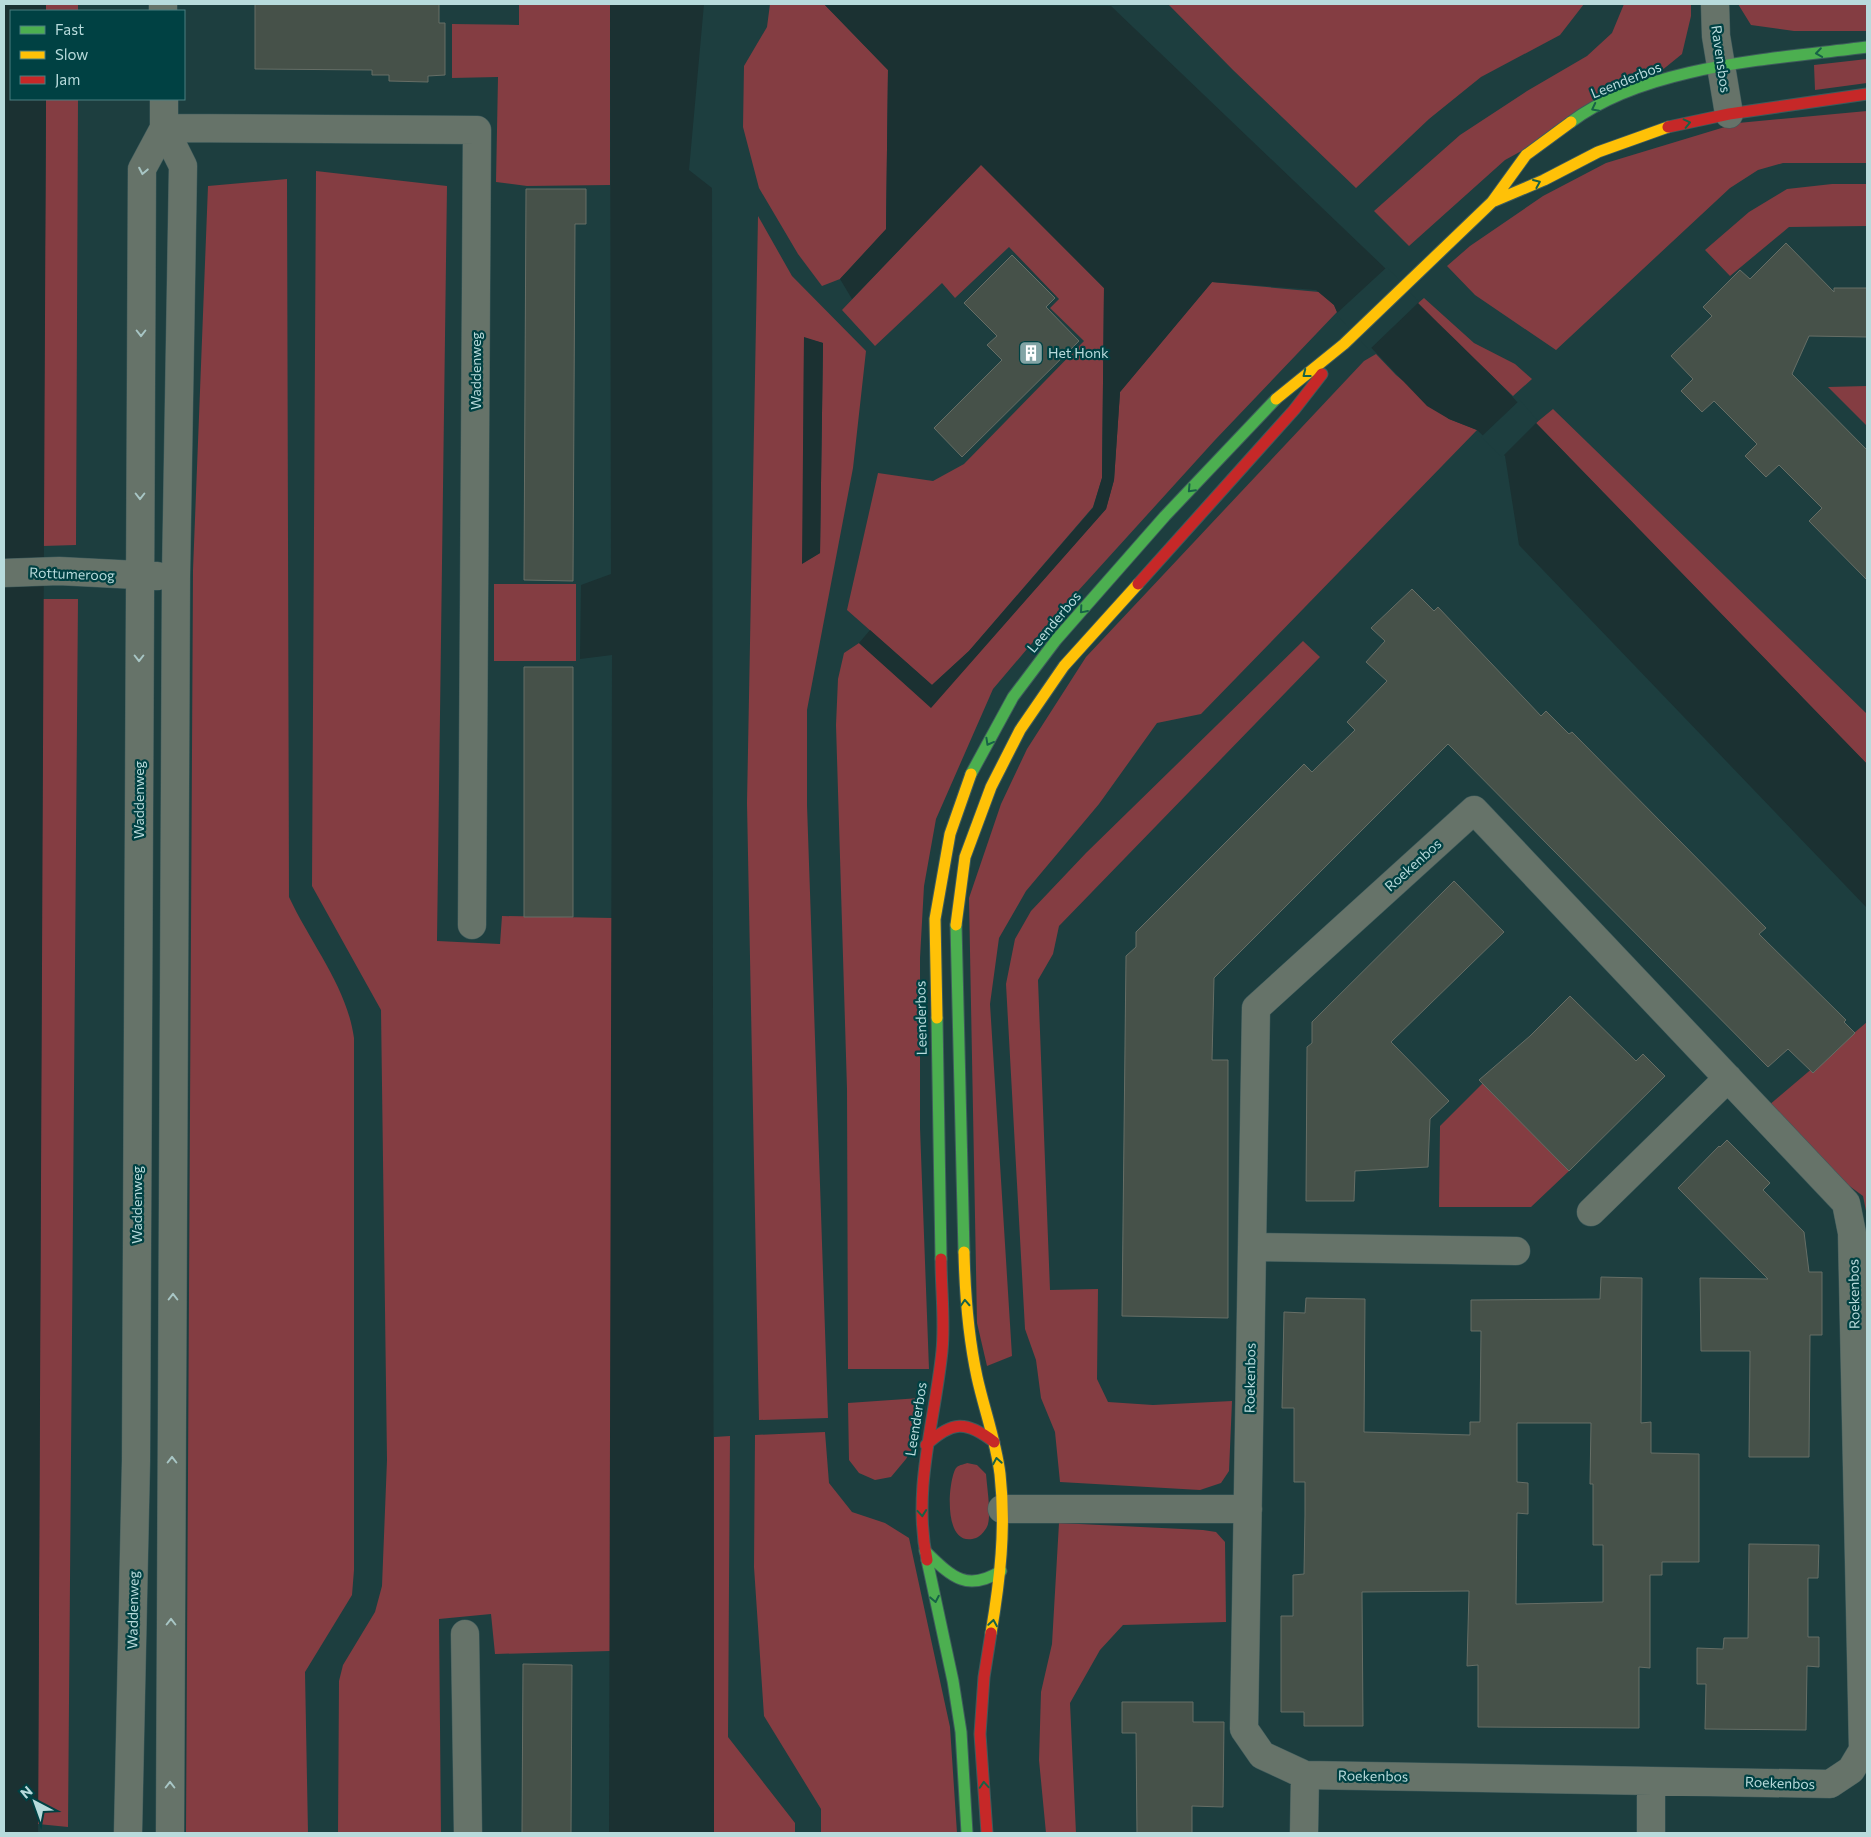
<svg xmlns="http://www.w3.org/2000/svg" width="1871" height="1837" font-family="Commissioner,sans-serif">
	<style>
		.green { fill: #843d42; fill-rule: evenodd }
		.water { fill: #1b3132 }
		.pier { fill: #1d3e3f }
		.building { fill: #465149; stroke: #666e66; fill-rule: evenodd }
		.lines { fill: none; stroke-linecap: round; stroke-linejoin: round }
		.street-casing { stroke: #3e5b5c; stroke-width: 29 }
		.fast-casing { stroke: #3e5b5c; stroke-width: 13 }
		.slow-casing { stroke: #3e5b5c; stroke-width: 13 }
		.jam-casing { stroke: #3e5b5c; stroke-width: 13 }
		.street { stroke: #667369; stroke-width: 28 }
		.fast { stroke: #4caf50; stroke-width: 11 }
		.slow { stroke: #ffc107; stroke-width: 11 }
		.jam { stroke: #c62828; stroke-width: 11 }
		.oneway { stroke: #176247 }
		.oneway2 { stroke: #a8c6c5 }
		.labels { text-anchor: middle; stroke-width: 4.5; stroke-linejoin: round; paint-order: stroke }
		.street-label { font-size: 14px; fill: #b8dbdc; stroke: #004143 }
		.poi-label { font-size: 14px; fill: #b8dbdc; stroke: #004143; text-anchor: start }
	</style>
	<rect width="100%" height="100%" fill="#1d3e3f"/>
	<path class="green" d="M 46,4 L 78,4 L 78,11 L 46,11 Z
		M 519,4 L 610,4 L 610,185 L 527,186 L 496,182 L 498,77 L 452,78 L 452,24 L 519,25 Z
		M 770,4 L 824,4 L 888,70 L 886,230 L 840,279 L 822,286 L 798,254 L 759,188 L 743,127 L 744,66 L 767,27 Z
		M 1168,4 L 1584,4 L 1560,35 L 1481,77 L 1429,119 L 1356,188 L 1233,70 Z
		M 1624,4 L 1691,4 L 1691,16 L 1682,54 L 1645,84 L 1505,160 L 1409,246 L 1374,211 L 1460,135 L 1527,91 L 1587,56 L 1612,33 Z
		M 1738,4 L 1867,4 L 1867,31 L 1794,31 L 1751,25 Z
		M 1867,59 L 1867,83 L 1815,90 L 1814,65 Z
		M 46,99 L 78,99 L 76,545 L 43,546 Z
		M 1867,111 L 1867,163 L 1783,163 L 1758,170 L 1730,188 L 1556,350 L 1475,295 L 1447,266 L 1470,246 L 1543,196 L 1606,163 L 1738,123 Z
		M 981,164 L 1104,288 L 1102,478 L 1093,507 L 969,651 L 932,685 L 847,610 L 878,473 L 933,481 L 964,464 L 1084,341 L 1050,308 L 1059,299 L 1009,247 L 955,298 L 942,283 L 875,346 L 842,310 Z
		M 316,171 L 447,186 L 437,941 L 500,944 L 502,916 L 612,918 L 610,1651 L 495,1654 L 491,1614 L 439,1619 L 441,1833 L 338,1833 L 339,1681 L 343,1665 L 375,1612 L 382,1586 L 387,1460 L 381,1010 L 312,886 Z
		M 287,179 L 289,897 C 311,944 347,987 354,1038 L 354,1570 L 352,1595 L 305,1672 L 308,1833 L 186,1833 L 193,570 L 208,186 Z
		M 1832,184 L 1867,184 L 1867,226 L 1789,227 L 1730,276 L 1705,250 L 1749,212 L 1787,189 Z
		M 758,216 L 792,276 L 866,351 L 853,468 L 807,710 L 807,805 L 828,1418 L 759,1420 L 747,803 ZM 804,338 L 823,343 L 820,553 L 803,563 Z
		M 1212,282 L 1319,292 L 1334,305 L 1337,312 L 1215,440 L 1049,623 L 993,689 L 936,819 L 924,886 L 920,958 L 920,1128 L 929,1369 L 848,1369 L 847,1089 L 836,725 L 838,679 L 844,653 L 859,643 L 931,707 L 1106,509 L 1114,480 L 1120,392 Z
		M 1424,298 L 1474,343 L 1515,364 L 1532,379 L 1513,396 L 1417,304 Z
		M 1376,354 L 1396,375 L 1449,419 L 1477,430 L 1201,714 L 1157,723 L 1099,804 L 1026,891 L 999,938 L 990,1004 L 1012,1356 L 987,1366 L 977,1323 L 969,898 L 1001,804 L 1027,749 L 1086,657 L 1364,361 Z
		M 1867,386 L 1867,426 L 1828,387 Z
		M 1553,409 L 1867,714 L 1867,764 L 1536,423 Z
		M 494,584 L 576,584 L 576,661 L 494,661 Z
		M 43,599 L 78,599 L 68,1827 L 38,1824 Z
		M 1303,641 L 1320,657 L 1059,926 L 1053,954 L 1038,980 L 1050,1290 L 1098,1289 L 1097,1379 L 1108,1402 L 1153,1405 L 1232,1401 L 1229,1471 L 1221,1483 L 1200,1490 L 1060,1482 L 1055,1432 L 1041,1398 L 1036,1360 L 1025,1329 L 1006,984 L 1015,939 L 1031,911 L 1086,853 Z
		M 1867,1022 L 1867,1260 L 1867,1216 L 1863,1196 L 1844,1182 L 1768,1106 Z
		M 1483,1083 L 1569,1171 L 1531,1207 L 1439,1207 L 1440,1126 Z
		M 920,1398 L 914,1445 L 906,1459 L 891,1477 L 875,1480 L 859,1473 L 849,1460 L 848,1403 Z
		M 825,1432 L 829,1483 L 852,1512 L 885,1523 L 909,1538 L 950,1727 L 957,1833 L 821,1833 L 821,1809 L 764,1716 L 754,1567 L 755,1435 Z
		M 730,1436 L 728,1737 L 795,1823 L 795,1833 L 714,1833 L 714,1437 Z
		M 967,1463 L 977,1465 L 986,1474 C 987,1487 991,1512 988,1524 C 987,1529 980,1537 976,1538 C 940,1550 949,1473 957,1467 C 959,1465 965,1464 967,1463 Z
		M 1059,1523 L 1203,1530 L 1216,1532 L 1225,1542 L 1226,1622 L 1123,1625 L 1100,1650 L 1070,1703 L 1076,1833 L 1046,1833 L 1039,1760 L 1041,1692 L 1052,1644 Z"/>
	<path class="water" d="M 4,4 L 46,4 L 46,11 L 11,11 L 11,99 L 46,99 L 38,1833 L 4,1833 Z
		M 610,4 L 704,4 L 689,170 L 712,188 L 714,1833 L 609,1833 L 612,655 L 580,659 L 581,585 L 611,574 Z
		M 824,4 L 1111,6 L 1385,268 C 1433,322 1489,368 1536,423 L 1867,764 L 1867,908 L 1519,545 L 1505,456 L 1477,430 L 1449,419 L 1427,406 L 1337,312 L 1334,305 L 1316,290 L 1212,282 L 1120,392 L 1114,480 L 1106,509 L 931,708 L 859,643 L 870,630 L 932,685 L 969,651 L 1093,508 L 1102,478 L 1104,288 L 981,165 L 852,299 L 840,279 L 886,229 L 888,70 Z
		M 804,337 L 823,343 L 820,553 L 802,564 Z"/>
	<path class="pier" d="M 1387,267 L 1419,302 L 1369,350 L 1336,314 Z
		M 1520,400 L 1538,421 L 1502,457 L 1481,437 Z"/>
	<path class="building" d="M 255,4 L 439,4 L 439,23 L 445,23 L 445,75 L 428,76 L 428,82 L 389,81 L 389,75 L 372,75 L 372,70 L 255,69 Z
		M 526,189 L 586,189 L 586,224 L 575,224 L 573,581 L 524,580 Z
		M 1786,243 L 1834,292 L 1834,288 L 1867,288 L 1867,337 L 1809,336 L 1792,374 L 1867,450 L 1867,580 L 1809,521 L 1822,508 L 1779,465 L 1766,477 L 1745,456 L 1757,444 L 1714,401 L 1702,412 L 1681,391 L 1693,379 L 1671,356 L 1712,316 L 1703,307 L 1740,270 L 1750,279 Z
		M 1012,255 L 1055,298 L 1046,307 L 1079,341 L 962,457 L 934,428 L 1002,360 L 987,345 L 997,336 L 964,303 Z
		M 1412,589 L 1434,611 L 1438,607 L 1541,716 L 1546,711 L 1569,734 L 1572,732 L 1766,928 L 1759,934 L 1846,1020 L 1844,1022 L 1855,1033 L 1813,1073 L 1788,1049 L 1768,1067 L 1448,744 L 1214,978 L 1212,1060 L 1228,1060 L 1228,1318 L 1122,1316 L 1126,956 L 1136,947 L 1136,932 L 1304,764 L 1312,772 L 1355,730 L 1347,722 L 1387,681 L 1366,662 L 1385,641 L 1371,628 Z
		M 524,667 L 573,667 L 573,917 L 524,917 Z
		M 1454,881 L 1504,932 L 1391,1042 L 1449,1101 L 1430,1119 L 1428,1167 L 1355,1171 L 1354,1201 L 1306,1201 L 1307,1047 L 1312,1043 L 1312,1022 Z
		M 1570,996 L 1636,1061 L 1643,1054 L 1665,1076 L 1569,1171 L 1479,1080 L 1530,1036 Z
		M 1727,1140 L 1770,1183 L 1763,1190 L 1804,1232 L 1809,1272 L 1822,1272 L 1822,1335 L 1810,1335 L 1809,1457 L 1749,1457 L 1750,1351 L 1701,1351 L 1700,1278 L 1768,1279 L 1678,1188 L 1719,1146 L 1720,1147 Z
		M 1601,1277 L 1642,1278 L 1641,1423 L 1651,1422 L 1651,1453 L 1699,1454 L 1699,1562 L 1662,1562 L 1662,1575 L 1650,1575 L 1650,1668 L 1639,1667 L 1639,1728 L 1478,1727 L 1478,1665 L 1467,1666 L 1469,1591 L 1362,1592 L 1363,1726 L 1304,1726 L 1304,1712 L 1281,1712 L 1281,1616 L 1293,1616 L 1293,1575 L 1304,1574 L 1305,1515 L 1305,1482 L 1294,1482 L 1294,1408 L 1282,1408 L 1284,1312 L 1305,1313 L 1306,1298 L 1365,1299 L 1364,1432 L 1470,1435 L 1470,1422 L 1480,1422 L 1481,1331 L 1471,1331 L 1471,1300 L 1600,1299 ZM 1517,1423 L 1591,1423 L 1590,1484 L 1593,1484 L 1593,1545 L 1603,1545 L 1603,1602 L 1516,1604 L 1517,1513 L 1528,1514 L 1528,1483 L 1517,1482 Z
		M 1749,1544 L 1819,1545 L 1818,1578 L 1808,1578 L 1808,1637 L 1819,1637 L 1819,1667 L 1807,1666 L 1806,1730 L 1705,1729 L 1706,1684 L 1697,1684 L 1697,1648 L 1723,1649 L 1724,1638 L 1748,1638 Z
		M 523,1664 L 572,1665 L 571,1833 L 522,1833 Z
		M 1122,1702 L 1193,1702 L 1193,1722 L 1224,1722 L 1223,1807 L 1192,1806 L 1192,1833 L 1137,1833 L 1136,1733 L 1122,1733 Z"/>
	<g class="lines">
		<defs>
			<path id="street" d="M 163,4 L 163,11
				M 1715,4 L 1716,36 L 1729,114
				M 164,99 L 164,128 L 183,166 L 176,576 L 170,1833
				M 164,128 L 477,130 L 472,925
				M 4,573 L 59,571 L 157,576
				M 1474,810 L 1846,1203 L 1852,1233 L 1863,1750 L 1851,1770 L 1830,1784 L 1305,1775 L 1262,1755 L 1244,1729 L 1256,1008 Z
				M 1591,1212 L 1728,1078
				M 1253,1247 L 1516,1251
				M 1002,1509 L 1248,1509
				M 465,1634 L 468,1833
				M 128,1833 L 136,1461 L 142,169 L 164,128
				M 1304,1833 L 1305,1775
				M 1651,1833 L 1651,1781"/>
			<path id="fast" d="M 1571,122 C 1647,65 1775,59 1867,47
				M 971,774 L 1013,697 L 1056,640 L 1165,516 L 1276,399
				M 956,925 L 964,1252
				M 937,1018 L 941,1259
				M 925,1551 C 951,1576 966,1593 1001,1571
				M 927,1560 L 953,1681 L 961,1732 L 967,1833"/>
			<path id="slow" d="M 1492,202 L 1544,180 L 1598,152 L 1668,127
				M 1276,399 L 1344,344 L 1492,202 L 1526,155 L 1571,122
				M 956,925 L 965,857 L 991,787 L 1020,730 L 1064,666 L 1138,584
				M 937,1018 L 935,919 L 950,834 L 971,774
				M 964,1252 C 965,1295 968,1335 977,1377 C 984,1409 996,1441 1000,1474 C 1006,1528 1000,1580 991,1633"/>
			<path id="jam" d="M 1668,127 L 1729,114 L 1867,94
				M 1138,584 L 1294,410 L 1322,374
				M 926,1445 C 952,1421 966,1420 994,1442
				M 927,1560 C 912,1489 935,1421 942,1351 C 945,1321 941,1289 941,1259
				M 987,1833 L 980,1734 L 984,1677 L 991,1633"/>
		</defs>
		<use href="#street" class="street-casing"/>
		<use href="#fast" class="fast-casing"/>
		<use href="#slow" class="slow-casing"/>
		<use href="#jam" class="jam-casing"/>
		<use href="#street" class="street"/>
		<use href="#fast" class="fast"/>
		<use href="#slow" class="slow"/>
		<use href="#jam" class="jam"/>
	</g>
	<defs><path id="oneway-chevron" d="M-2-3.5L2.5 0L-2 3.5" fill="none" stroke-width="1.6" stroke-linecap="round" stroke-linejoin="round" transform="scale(1.25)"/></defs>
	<g class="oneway">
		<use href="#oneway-chevron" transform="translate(1819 53) rotate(172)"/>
		<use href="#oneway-chevron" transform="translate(1595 108) rotate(153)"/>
		<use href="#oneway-chevron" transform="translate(1687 123) rotate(-13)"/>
		<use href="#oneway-chevron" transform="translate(1537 183) rotate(-23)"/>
		<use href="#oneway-chevron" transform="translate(1306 374) rotate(142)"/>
		<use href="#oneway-chevron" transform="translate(1191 489) rotate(133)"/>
		<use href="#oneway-chevron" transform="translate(1083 610) rotate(131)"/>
		<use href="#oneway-chevron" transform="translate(989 742) rotate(119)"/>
		<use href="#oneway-chevron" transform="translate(965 1303) rotate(-93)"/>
		<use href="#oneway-chevron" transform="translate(997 1461) rotate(-100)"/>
		<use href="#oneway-chevron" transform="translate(922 1513) rotate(85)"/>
		<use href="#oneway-chevron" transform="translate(935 1599) rotate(79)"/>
		<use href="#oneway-chevron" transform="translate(993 1623) rotate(-81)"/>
		<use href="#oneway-chevron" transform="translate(984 1785) rotate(-94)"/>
	</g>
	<g class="oneway2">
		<use href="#oneway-chevron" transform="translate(143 171) rotate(101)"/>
		<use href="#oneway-chevron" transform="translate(141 333) rotate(90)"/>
		<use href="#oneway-chevron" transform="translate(140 496) rotate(90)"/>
		<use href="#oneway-chevron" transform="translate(139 658) rotate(90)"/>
		<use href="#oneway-chevron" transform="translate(173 1297) rotate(-90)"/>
		<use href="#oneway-chevron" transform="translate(172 1460) rotate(-90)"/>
		<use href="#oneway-chevron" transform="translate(171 1622) rotate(-90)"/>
		<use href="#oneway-chevron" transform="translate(170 1785) rotate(-90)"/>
	</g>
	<defs>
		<symbol id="building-square" viewBox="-11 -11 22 22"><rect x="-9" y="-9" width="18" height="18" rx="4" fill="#82a4a5" stroke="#004143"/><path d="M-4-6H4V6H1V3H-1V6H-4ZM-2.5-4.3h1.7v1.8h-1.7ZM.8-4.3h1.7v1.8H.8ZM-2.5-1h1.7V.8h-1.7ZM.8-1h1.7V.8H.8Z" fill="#fff"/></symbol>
	</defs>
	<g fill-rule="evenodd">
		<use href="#building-square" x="1017" y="339" width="28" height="28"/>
	</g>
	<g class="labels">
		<g class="street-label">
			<text transform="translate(1721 59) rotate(82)" y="5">Ravensbos</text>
			<text transform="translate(1626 80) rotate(-22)" y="5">Leenderbos</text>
			<text transform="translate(476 371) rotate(-90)" y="5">Waddenweg</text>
			<text transform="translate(72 574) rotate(2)" y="5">Rottumeroog</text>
			<text transform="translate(1054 622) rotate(-50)" y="5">Leenderbos</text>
			<text transform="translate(139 800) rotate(-90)" y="5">Waddenweg</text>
			<text transform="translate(1413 865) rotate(-42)" y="5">Roekenbos</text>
			<text transform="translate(921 1018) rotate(-91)" y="5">Leenderbos</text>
			<text transform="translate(137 1205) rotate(-90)" y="5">Waddenweg</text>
			<text transform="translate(1854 1294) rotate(-91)" y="5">Roekenbos</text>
			<text transform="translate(1250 1378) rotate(-89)" y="5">Roekenbos</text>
			<text transform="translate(916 1419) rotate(-81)" y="5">Leenderbos</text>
			<text transform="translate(133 1610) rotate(-89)" y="5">Waddenweg</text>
			<text transform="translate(1373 1776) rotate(1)" y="5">Roekenbos</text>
			<text transform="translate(1780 1783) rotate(2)" y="5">Roekenbos</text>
		</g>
		<g class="poi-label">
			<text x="1048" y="358">Het Honk</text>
		</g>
	</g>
	<rect width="1871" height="1837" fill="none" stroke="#b8dbdc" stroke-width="10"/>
	<rect x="10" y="10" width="175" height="90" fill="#004143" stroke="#4a7f80"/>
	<rect x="20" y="26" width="25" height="8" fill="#4caf50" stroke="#4a7f80"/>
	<text x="55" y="35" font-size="15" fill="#b8dbdc">Fast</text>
	<rect x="20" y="51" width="25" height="8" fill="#ffc107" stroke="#4a7f80"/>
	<text x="55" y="60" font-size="15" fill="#b8dbdc">Slow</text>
	<rect x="20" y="76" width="25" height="8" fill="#c62828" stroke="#4a7f80"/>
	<text x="55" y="85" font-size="15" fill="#b8dbdc">Jam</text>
	<g transform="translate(35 1802) rotate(319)" stroke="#004143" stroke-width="4" paint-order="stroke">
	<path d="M0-4L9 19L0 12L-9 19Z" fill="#b8dbdc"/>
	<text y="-8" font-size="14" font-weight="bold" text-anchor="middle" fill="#b8dbdc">N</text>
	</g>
</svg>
